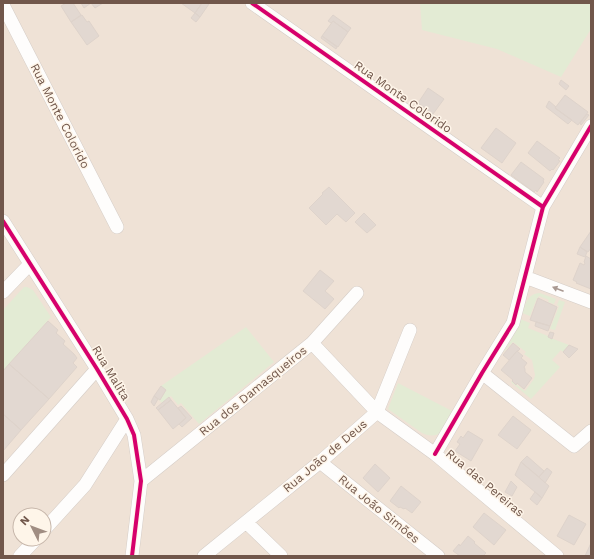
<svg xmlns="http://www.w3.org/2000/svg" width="594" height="559" font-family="'Work Sans',sans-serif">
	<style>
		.residential { fill: #efe2d6; fill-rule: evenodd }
		.green { fill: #e3ebd4 }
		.building { fill: #e2d8d1; stroke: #ded3cb }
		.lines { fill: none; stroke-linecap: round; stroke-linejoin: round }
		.minor-casing { stroke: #d5cdc7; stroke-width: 14 }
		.minor { stroke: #fefdfc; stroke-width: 13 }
		.cycleway-casing { stroke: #fef5e9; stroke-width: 6 }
		.cycleway { stroke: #d6006c; stroke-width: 4 }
		.oneway { fill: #a99992 }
		.labels { text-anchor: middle; stroke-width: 3; stroke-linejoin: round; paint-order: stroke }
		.street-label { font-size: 12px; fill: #71574b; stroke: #fef5e9 }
	</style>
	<rect width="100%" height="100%" fill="#f6f0e9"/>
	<path class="residential" d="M 3,3 L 591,3 L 591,556 L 3,556 ZM 20,515 L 44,515 L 44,539 L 20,539 Z"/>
	<path class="green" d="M 420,3 L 591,3 L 591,29 L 561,77 L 497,49 L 422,30 Z
		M 24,287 L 27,287 L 33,290 L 51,317 L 3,371 L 3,310 Z
		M 540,293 L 556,299 L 554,304 L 548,302 L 549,300 L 539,296 L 538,298 L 537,298 L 530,316 L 522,313 C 526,303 527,294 540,293 Z
		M 559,300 L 565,302 L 555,330 L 550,329 L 559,306 L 557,305 Z
		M 520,319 L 530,323 L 528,328 L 548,336 L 548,337 L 569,345 L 563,352 L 561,350 L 552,360 L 560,367 L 531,399 L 511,382 L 512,381 L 525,391 L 534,379 L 535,375 L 532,360 L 524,354 L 526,352 L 513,342 L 503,353 L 511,340 Z
		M 246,327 L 274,362 L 199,424 L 181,403 L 178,405 L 171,396 L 162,403 L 158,399 L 160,399 L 166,390 L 161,386 Z
		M 398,383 L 452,411 L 441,432 C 436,437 428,436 422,433 L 388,409 Z"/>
	<path class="building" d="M 66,3 L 73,3 L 81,15 L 71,22 L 61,6 Z
		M 81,3 L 103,3 L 95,8 L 91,3 L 84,8 Z
		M 181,3 L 202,3 L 195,13 Z
		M 202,3 L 209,4 L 200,17 L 195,13 Z
		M 195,13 L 200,17 L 196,22 L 191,18 Z
		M 82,15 L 87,22 L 89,21 L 99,36 L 87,45 L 71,22 Z
		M 333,15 L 351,28 L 348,32 L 333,21 L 331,23 L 328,21 Z
		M 333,21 L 348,32 L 338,47 L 322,36 Z
		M 322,36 L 337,47 L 336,49 L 321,38 Z
		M 561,80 L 569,86 L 566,90 L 559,84 Z
		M 428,88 L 444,99 L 433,114 L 418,103 Z
		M 565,95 L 588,112 L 578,125 L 555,108 Z
		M 549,101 L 556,107 L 555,108 L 572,120 L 568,124 L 546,107 Z
		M 587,114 L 589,115 L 581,125 L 580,123 Z
		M 496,128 L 516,143 L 502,163 L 481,148 Z
		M 537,141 L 560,158 L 558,160 L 560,161 L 553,170 L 552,169 L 550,171 L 528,153 Z
		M 521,162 L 544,179 L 543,181 L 544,182 L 537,192 L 536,190 L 534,192 L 511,175 Z
		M 329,187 L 355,213 L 346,222 L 337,214 L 326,225 L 309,208 L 323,194 L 322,193 Z
		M 364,213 L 376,225 L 367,233 L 355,222 Z
		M 591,231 L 591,248 L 588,252 L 580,247 Z
		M 580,247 L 587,252 L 585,257 L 577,254 Z
		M 586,256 L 591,259 L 591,289 L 576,283 L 577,282 L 573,280 L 580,263 L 584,265 L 585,263 L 584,262 Z
		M 320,270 L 334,281 L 325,291 L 334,299 L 325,309 L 303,291 Z
		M 538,298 L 557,307 L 550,326 L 530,320 Z
		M 48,321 L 58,330 L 56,333 L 65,341 L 63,344 L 74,354 L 77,358 L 73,363 L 77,367 L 49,399 L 9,364 Z
		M 536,322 L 550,326 L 548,331 L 535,326 Z
		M 550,332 L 554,333 L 552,339 L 548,337 Z
		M 513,343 L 520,349 L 518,351 L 517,351 L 509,360 L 503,355 Z
		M 569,345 L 578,349 L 569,358 L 563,352 Z
		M 517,351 L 523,356 L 521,358 L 527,363 L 524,367 L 525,369 L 525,372 L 532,378 L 524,389 L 517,383 L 516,385 L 512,381 L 513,380 L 501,370 Z
		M 9,364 L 49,399 L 21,430 L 3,414 L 3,371 Z
		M 161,386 L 166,390 L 160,400 L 154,396 Z
		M 154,396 L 158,399 L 154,406 L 151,402 Z
		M 169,397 L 171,400 L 158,410 L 156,408 Z
		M 171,400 L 186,418 L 173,429 L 158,410 Z
		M 181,406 L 192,418 L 182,427 L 179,424 L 186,418 L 178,408 Z
		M 3,414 L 21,430 L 3,451 Z
		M 513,416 L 531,430 L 517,449 L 498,435 Z
		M 468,431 L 483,440 L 471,461 L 455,451 L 460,444 L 457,442 L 461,436 L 463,438 Z
		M 527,456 L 544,471 L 539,477 L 521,462 Z
		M 521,462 L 549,486 L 542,498 L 515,475 Z
		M 375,464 L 390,478 L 378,492 L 363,478 Z
		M 547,468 L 552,472 L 545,483 L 539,477 Z
		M 511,481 L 517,487 L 512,496 L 505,492 Z
		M 401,486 L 421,502 L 412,513 L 405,508 L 404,509 L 400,507 L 399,508 L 390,501 Z
		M 535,492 L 542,498 L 537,505 L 530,499 Z
		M 484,513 L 506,530 L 494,545 L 473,527 Z
		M 569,515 L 586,524 L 574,545 L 557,536 Z
		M 468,536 L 475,542 L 474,543 L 486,553 L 483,556 L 460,556 L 453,551 L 459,544 L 460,546 Z
		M 591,543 L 591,556 L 585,556 Z"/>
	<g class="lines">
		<defs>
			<path id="minor" d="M 252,3 L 543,207
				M 3,5 L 117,227
				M 3,221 L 97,369 L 127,419 L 134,435 L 141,481 L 132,556
				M 525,277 L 591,302
				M 3,292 L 30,264
				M 312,343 L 377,412 L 435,454 L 557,556
				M 482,373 L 574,446 L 591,431
				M 435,454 L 482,373 L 513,323 L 543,207 L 591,126
				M 320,462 L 438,556
				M 3,475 L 97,369
				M 141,481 L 312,343 L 357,293
				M 246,522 L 281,556
				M 44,530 L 85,485 L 127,419
				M 20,556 L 36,539
				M 204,556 L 320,462 L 377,412 L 410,330"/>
		</defs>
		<use href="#minor" class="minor-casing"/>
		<use href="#minor" class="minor"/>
		<defs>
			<path id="cycleway" d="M 252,3 L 543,207
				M 3,221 L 97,369 L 127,419 L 134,435 L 141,481 L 132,556
				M 435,454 L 482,373 L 513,323 L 543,207 L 591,126"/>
		</defs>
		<use href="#cycleway" class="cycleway-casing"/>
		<use href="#cycleway" class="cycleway"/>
	</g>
	<defs><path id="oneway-solid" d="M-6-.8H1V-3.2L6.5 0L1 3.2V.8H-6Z"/></defs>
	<use class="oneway" href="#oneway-solid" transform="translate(558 289) rotate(-159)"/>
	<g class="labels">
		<g class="street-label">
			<text transform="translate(403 97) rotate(35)" y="4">Rua Monte Colorido</text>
			<text transform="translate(60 116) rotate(63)" y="4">Rua Monte Colorido</text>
			<text transform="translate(111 373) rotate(59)" y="4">Rua Malita</text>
			<text transform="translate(253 391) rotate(-39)" y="4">Rua dos Damasqueiros</text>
			<text transform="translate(325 456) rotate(-40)" y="4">Rua João de Deus</text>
			<text transform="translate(485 483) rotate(40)" y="4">Rua das Pereiras</text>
			<text transform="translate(379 509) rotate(39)" y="4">Rua João Simões</text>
		</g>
	</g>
	<rect width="594" height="559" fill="none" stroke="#71574b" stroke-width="8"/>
	<g transform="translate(32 527) rotate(312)"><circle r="19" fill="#fef5e9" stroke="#c6b6aa"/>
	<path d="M0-3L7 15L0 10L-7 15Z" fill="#a08d82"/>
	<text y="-6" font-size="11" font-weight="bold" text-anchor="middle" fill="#71574b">N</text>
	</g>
</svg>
